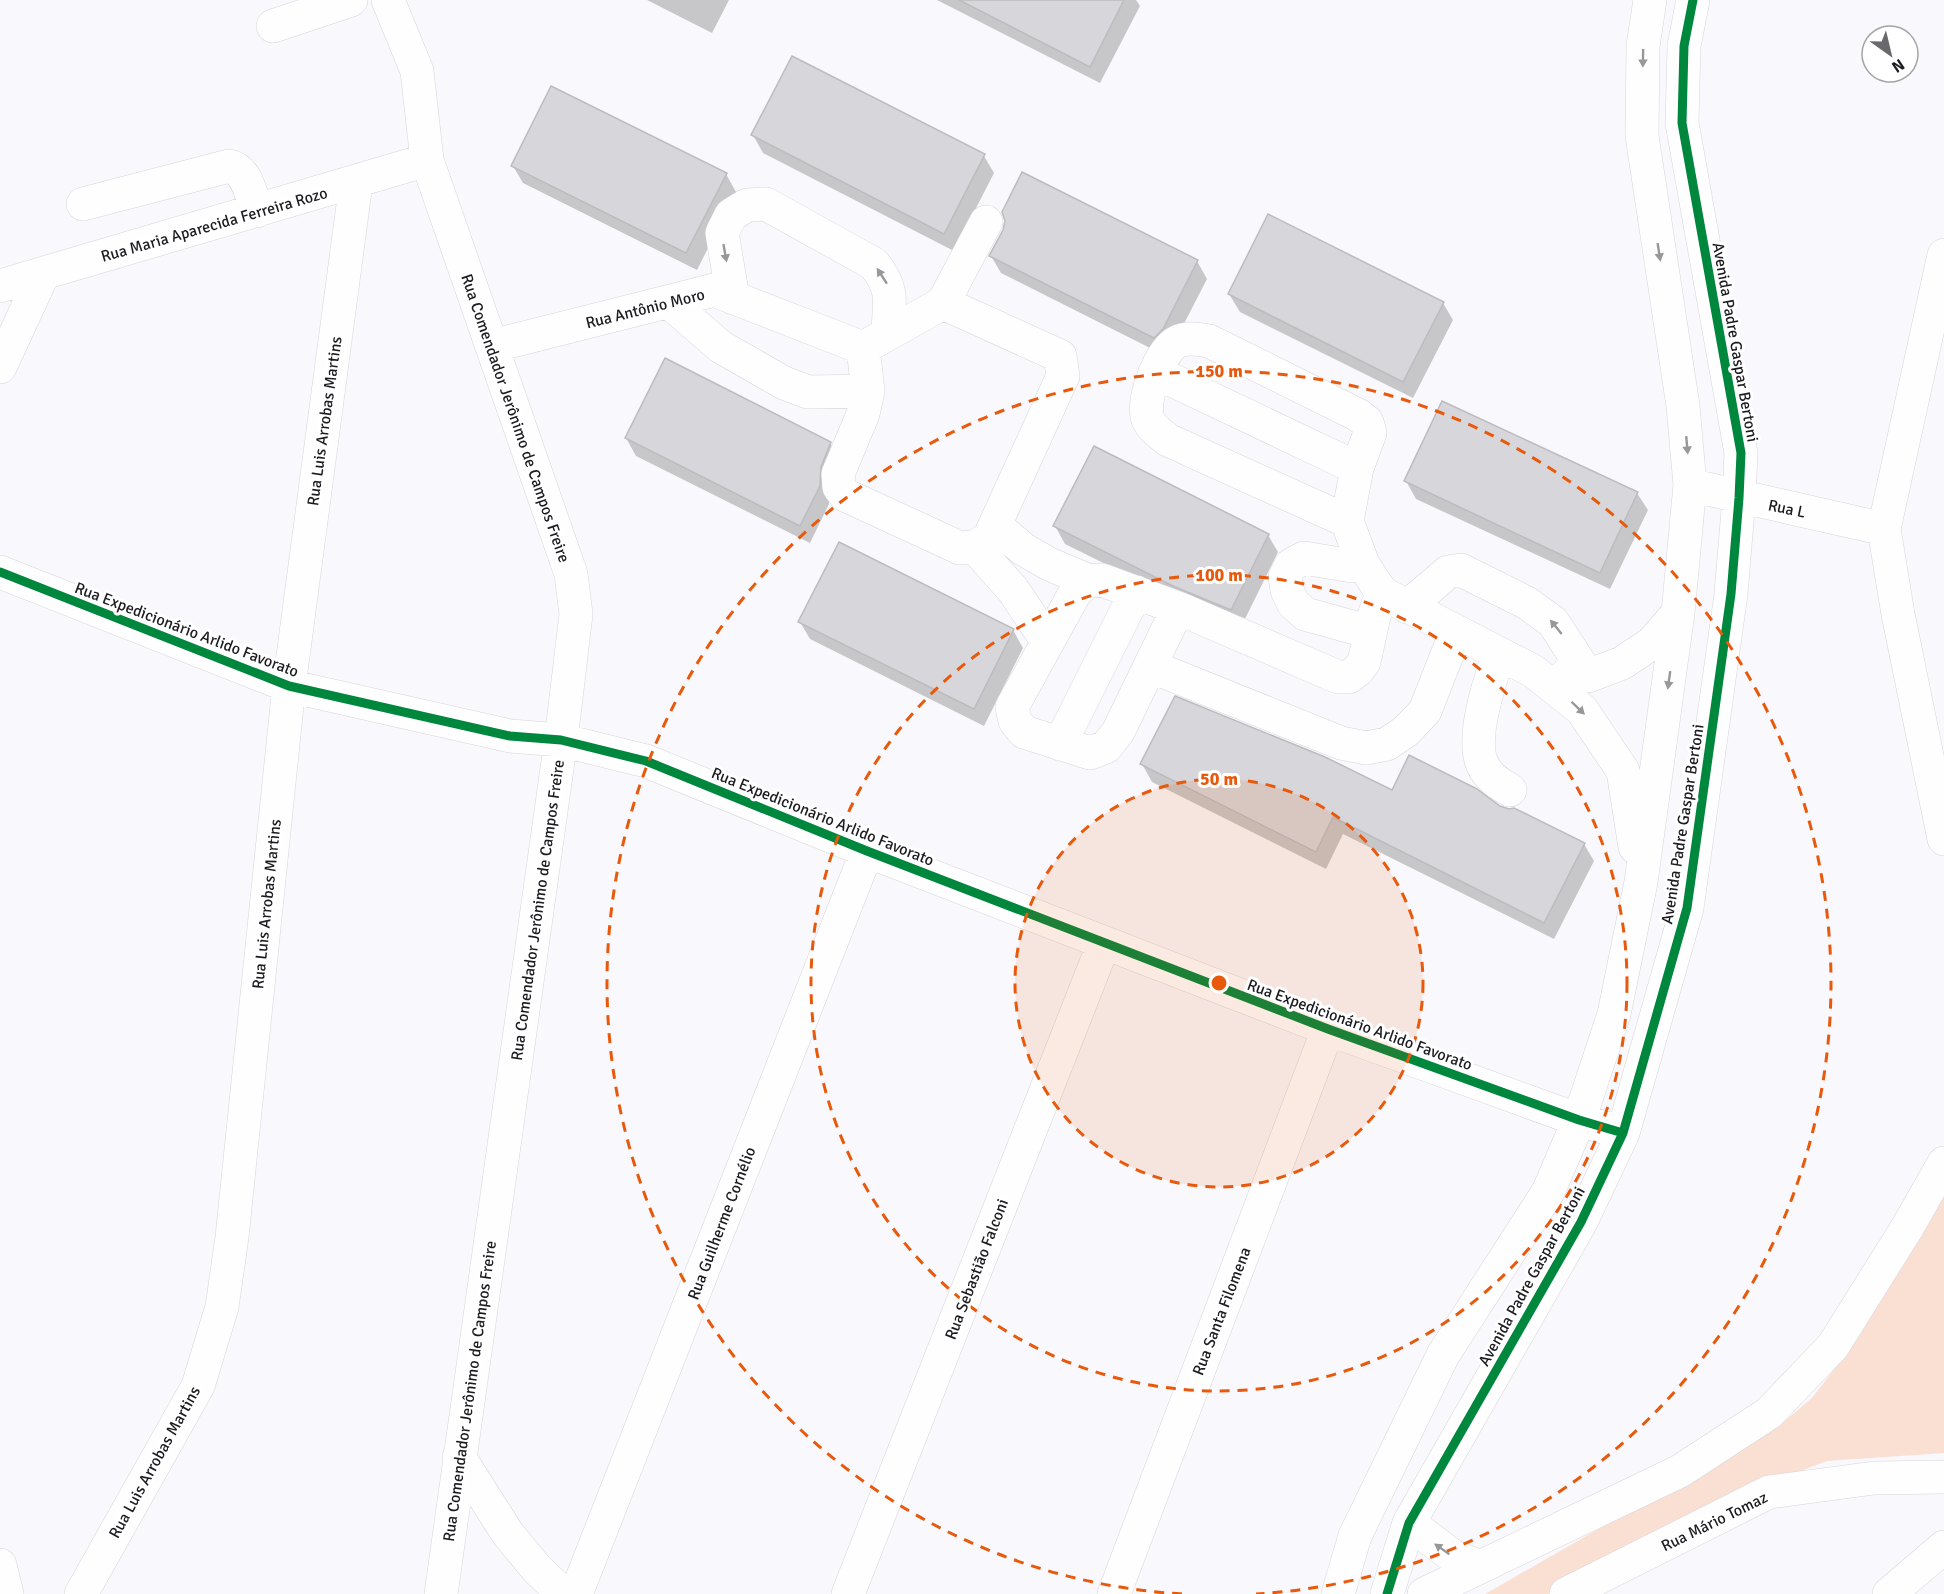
<svg xmlns="http://www.w3.org/2000/svg" width="1944" height="1594" font-family="Signika,sans-serif">
	<style>
		.green { fill: #f9e0d3 }
		.shadow { fill: #0003 }
		.building { fill: #d7d6db; stroke: #bcbcc0; stroke-width: 1.5 }
		.lines { fill: none; stroke-linecap: round; stroke-linejoin: round }
		.minor-casing { stroke: #d6d5d9; stroke-width: 34 }
		.minor { stroke: #fefeff; stroke-width: 33 }
		.cycleway-casing { stroke: #fff; stroke-width: 13 }
		.cycleway { stroke: #00873e; stroke-width: 9 }
		.oneway { fill: #98989b }
		.ring { fill: none; stroke: #e8590c; stroke-width: 3; stroke-dasharray: 10 8 }
		.labels { text-anchor: middle; stroke-width: 6; stroke-linejoin: round; paint-order: stroke }
		.street-label { font-size: 16px; fill: #1c1c20; stroke: #fff }
		.centre { fill: #e8590c; stroke: #fff; stroke-width: 3 }
		.ring-label { font-size: 18px; text-anchor: middle; font-weight: bold; fill: #e8590c; stroke: #fff; stroke-width: 6; stroke-linejoin: round; paint-order: stroke }
	</style>
	<rect width="100%" height="100%" fill="#f9f8fc"/>
	<path class="green" d="M 1944,1191 L 1944,1453 L 1827,1461 L 1753,1489 L 1550,1594 L 1485,1594 L 1780,1425 L 1812,1398 L 1859,1337 Z"/>
	<path class="shadow" d="M 647,0 L 729,0 L 712,33 Z
		M 937,0 L 1136,0 L 1140,6 L 1100,83 Z
		M 753,135 L 984,156 L 994,173 L 954,251 L 763,153 Z
		M 513,166 L 726,174 L 736,192 L 697,270 L 523,183 Z
		M 1004,231 L 1197,261 L 1207,279 L 1172,347 L 1164,355 L 1001,273 L 991,256 Z
		M 1229,294 L 1443,303 L 1453,320 L 1413,398 L 1240,312 Z
		M 626,438 L 830,443 L 840,460 L 830,486 L 829,504 L 810,543 L 636,456 Z
		M 1406,481 L 1637,493 L 1648,510 L 1610,589 L 1416,499 Z
		M 1055,526 L 1268,535 L 1278,552 L 1241,627 L 1182,602 L 1065,544 Z
		M 800,622 L 1013,630 L 1023,648 L 984,726 L 810,639 Z
		M 1142,764 L 1392,792 L 1500,807 L 1584,844 L 1594,861 L 1554,939 L 1343,834 L 1326,869 L 1152,782 Z"/>
	<path class="building" d="M 959,0 L 1124,0 L 1090,67 Z
		M 792,56 L 985,154 L 944,234 L 751,135 Z
		M 551,86 L 727,173 L 686,253 L 511,166 Z
		M 1022,172 L 1198,260 L 1163,329 L 1154,338 L 989,256 L 1003,230 L 1005,221 L 1002,212 Z
		M 1268,214 L 1444,302 L 1403,382 L 1228,294 Z
		M 665,358 L 831,442 L 821,467 L 820,486 L 800,526 L 625,438 Z
		M 1442,401 L 1638,492 L 1600,573 L 1404,481 Z
		M 1094,446 L 1269,534 L 1231,610 L 1175,587 L 1053,526 Z
		M 839,542 L 1014,629 L 974,709 L 798,622 Z
		M 1175,696 L 1325,757 L 1392,790 L 1409,755 L 1477,789 L 1500,806 L 1509,809 L 1514,808 L 1585,843 L 1544,923 L 1333,817 L 1316,852 L 1140,764 Z"/>
	<g class="lines">
		<defs>
			<path id="minor" d="M 388,0 L 417,71 L 427,160 L 571,574 L 576,614 L 561,740 L 441,1594
				M 273,26 L 351,0
				M 83,204 L 229,166 C 248,170 251,196 257,211
				M 1944,255 L 1884,529 L 1898,614 L 1944,839
				M 0,286 L 427,160
				M 733,298 L 722,233 L 731,215 L 747,205 L 766,204 L 874,264 C 895,291 889,301 888,332
				M 669,302 L 721,347 L 784,383 L 808,392 L 868,391
				M 943,303 L 1060,356 L 1063,376 L 989,538 L 975,547 L 960,548 L 845,495 L 839,487 L 838,474 L 863,414 L 868,391 L 863,348 Z
				M 943,303 L 986,222
				M 492,346 L 714,290 L 863,348
				M 0,367 L 43,274
				M 1155,372 L 1357,468
				M 1690,485 L 1884,529
				M 1347,521 L 1168,440 C 1161,434 1149,427 1147,416 C 1143,397 1160,351 1177,342 C 1187,337 1199,339 1209,341 L 1358,415 L 1367,422 L 1370,433 L 1357,468 L 1347,521 L 1363,564 L 1382,593 L 1533,671 L 1582,710 L 1623,771 L 1635,847
				M 995,525 L 1023,549 L 1049,564 L 1089,581
				M 975,547 L 1013,590 L 1048,642
				M 1363,564 L 1352,566 L 1304,558 L 1291,565 L 1285,577 L 1287,590 L 1293,603 L 1305,614 L 1370,632
				M 0,572 L 289,686 L 510,736 L 561,740 L 646,761 L 867,851 L 1328,1029 L 1579,1120 L 1623,1133
				M 1407,607 L 1448,572 L 1461,570 L 1527,603 L 1553,622 L 1588,676
				M 1178,608 L 1118,732 L 1106,747 L 1090,753 L 1024,732 L 1015,721 L 1012,707 L 1076,591 L 1089,581 L 1102,580 L 1178,608 L 1338,677 L 1349,677 L 1358,670 L 1364,662 L 1374,616 L 1382,593
				M 1499,654 C 1490,680 1468,744 1485,769 C 1491,779 1500,784 1510,790
				M 1150,666 L 1341,743 L 1366,748 L 1387,744 L 1406,731 L 1425,711 L 1456,632
				M 1567,674 L 1588,676 L 1622,663 L 1652,643 L 1678,613
				M 1060,744 L 1136,592
				M 459,1457 L 508,1534 L 537,1569 L 563,1594
				M 1409,1523 L 1454,1557 L 1479,1566
				M 0,1565 L 7,1594
				M 81,1594 L 198,1386 L 222,1307 L 232,1237 L 289,686 L 356,183
				M 576,1594 L 867,851
				M 848,1594 L 1104,943
				M 1114,1594 L 1328,1029
				M 1338,1594 L 1355,1536 L 1443,1355 L 1548,1192 L 1579,1120 L 1614,1014 L 1641,882 L 1678,613 L 1690,485 L 1683,406 L 1642,136 L 1643,46 L 1650,0
				M 1387,1594 L 1409,1523 L 1581,1222 L 1623,1133 L 1687,908 L 1731,594 L 1739,498 L 1741,453 L 1682,123 L 1684,46 L 1693,0
				M 1424,1594 L 1680,1471 L 1769,1413 L 1833,1346 L 1907,1228 L 1944,1163
				M 1566,1594 L 1769,1492 L 1874,1478 L 1944,1477
				M 1889,1594 L 1944,1547"/>
		</defs>
		<use href="#minor" class="minor-casing"/>
		<use href="#minor" class="minor"/>
		<defs>
			<path id="cycleway" d="M 0,572 L 289,686 L 510,736 L 561,740 L 646,761 L 867,851 L 1328,1029 L 1579,1120 L 1623,1133
				M 1387,1594 L 1409,1523 L 1581,1222 L 1623,1133 L 1687,908 L 1731,594 L 1739,498 L 1741,453 L 1682,123 L 1684,46 L 1693,0"/>
		</defs>
		<use href="#cycleway" class="cycleway-casing"/>
		<use href="#cycleway" class="cycleway"/>
	</g>
	<defs><path id="oneway-solid" d="M-6-.8H1V-3.2L6.5 0L1 3.2V.8H-6Z" transform="scale(1.5)"/></defs>
	<g class="oneway">
		<use href="#oneway-solid" transform="translate(1643 58) rotate(91)"/>
		<use href="#oneway-solid" transform="translate(1659 252) rotate(81)"/>
		<use href="#oneway-solid" transform="translate(725 253) rotate(80)"/>
		<use href="#oneway-solid" transform="translate(882 276) rotate(-123)"/>
		<use href="#oneway-solid" transform="translate(1687 445) rotate(85)"/>
		<use href="#oneway-solid" transform="translate(1556 627) rotate(-129)"/>
		<use href="#oneway-solid" transform="translate(1669 680) rotate(98)"/>
		<use href="#oneway-solid" transform="translate(1578 708) rotate(44)"/>
		<use href="#oneway-solid" transform="translate(1442 1549) rotate(-145)"/>
	</g>
	<circle cx="1219" cy="983" r="204" fill="#e8590c" fill-opacity=".12"/>
	<g class="ring">
		<circle cx="1219" cy="983" r="204"/>
		<circle cx="1219" cy="983" r="408"/>
		<path d="M1182 1594A612 612 0 1 1 1256 1594"/>
	</g>
	<g class="labels">
		<g class="street-label">
			<text transform="translate(214 224) rotate(-16)" y="6">Rua Maria Aparecida Ferreira Rozo</text>
			<text transform="translate(645 308) rotate(-14)" y="6">Rua Antônio Moro</text>
			<text transform="translate(1736 342) rotate(80)" y="6">Avenida Padre Gaspar Bertoni</text>
			<text transform="translate(516 418) rotate(71)" y="6">Rua Comendador Jerônimo de Campos Freire</text>
			<text transform="translate(324 421) rotate(-82)" y="6">Rua Luis Arrobas Martins</text>
			<text transform="translate(1787 508) rotate(12)" y="6">Rua L</text>
			<text transform="translate(187 629) rotate(21)" y="6">Rua Expedicionário Arlido Favorato</text>
			<text transform="translate(823 816) rotate(22)" y="6">Rua Expedicionário Arlido Favorato</text>
			<text transform="translate(1682 824) rotate(-81)" y="6">Avenida Padre Gaspar Bertoni</text>
			<text transform="translate(266 904) rotate(-84)" y="6">Rua Luis Arrobas Martins</text>
			<text transform="translate(537 910) rotate(-82)" y="6">Rua Comendador Jerônimo de Campos Freire</text>
			<text transform="translate(1360 1024) rotate(20)" y="6">Rua Expedicionário Arlido Favorato</text>
			<text transform="translate(721 1223) rotate(-69)" y="6">Rua Guilherme Cornélio</text>
			<text transform="translate(976 1269) rotate(-69)" y="6">Rua Sebastião Falconi</text>
			<text transform="translate(1531 1276) rotate(-61)" y="6">Avenida Padre Gaspar Bertoni</text>
			<text transform="translate(1221 1311) rotate(-69)" y="6">Rua Santa Filomena</text>
			<text transform="translate(469 1391) rotate(-82)" y="6">Rua Comendador Jerônimo de Campos Freire</text>
			<text transform="translate(154 1462) rotate(-61)" y="6">Rua Luis Arrobas Martins</text>
			<text transform="translate(1714 1521) rotate(-26)" y="6">Rua Mário Tomaz</text>
		</g>
	</g>
	<circle cx="1219" cy="983" r="9" class="centre"/>
	<g class="ring-label">
		<text x="1219" y="377">150 m</text>
		<text x="1219" y="581">100 m</text>
		<text x="1219" y="785">50 m</text>
	</g>
	<g transform="translate(1890 54) rotate(146)"><circle r="28" fill="#ffffff" stroke="#a4a4a6" stroke-width="1.5"/>
	<path d="M0-4.5L10 22L0 15L-10 22Z" fill="#69696d"/>
	<text y="-9" font-size="16" font-weight="bold" text-anchor="middle" fill="#1c1c20">N</text>
	</g>
</svg>
